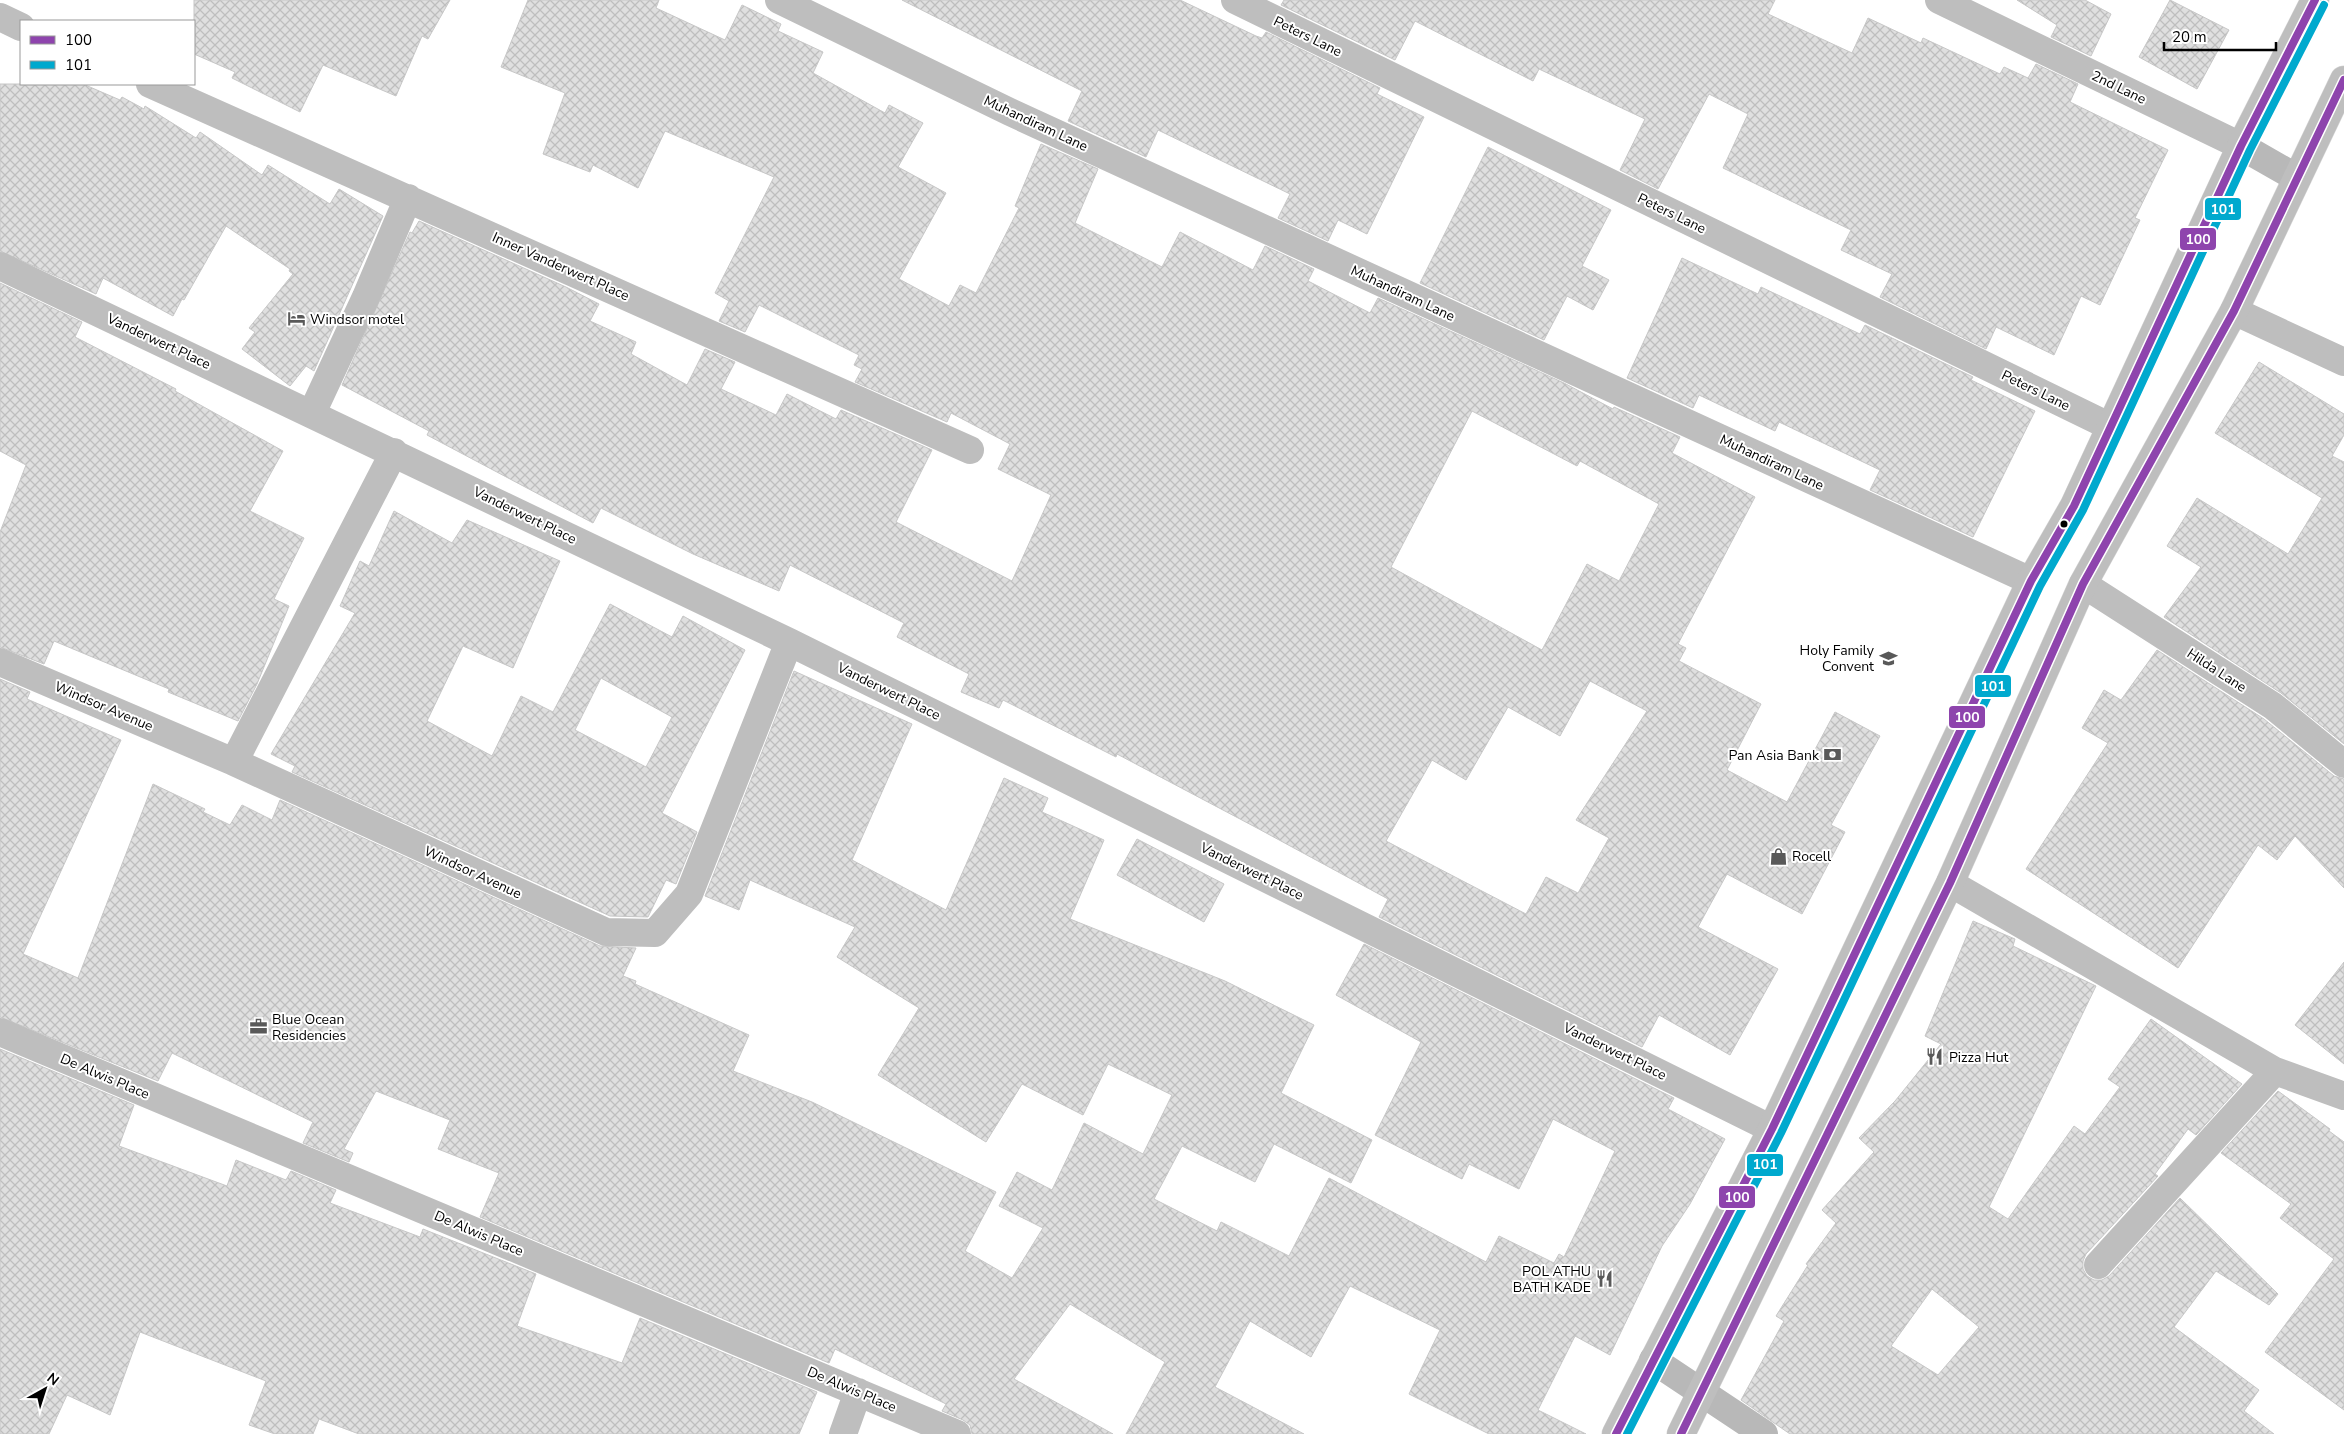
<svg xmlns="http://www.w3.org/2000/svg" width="2344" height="1434" font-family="'Nunito Sans',sans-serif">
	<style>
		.building { fill: url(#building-cross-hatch); stroke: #c7c7c7; fill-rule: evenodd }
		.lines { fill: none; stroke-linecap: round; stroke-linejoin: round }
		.highway-casing { stroke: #dbdbdb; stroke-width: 29 }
		.street { stroke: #bebebe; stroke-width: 28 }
		.secondary { stroke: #b8b8b8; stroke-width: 28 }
		.highway { stroke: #bebebe; stroke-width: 28 }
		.bus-1-casing { stroke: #fff; stroke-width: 11 }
		.bus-2-casing { stroke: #fff; stroke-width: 11 }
		.bus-1 { stroke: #8e44ad; stroke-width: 8 }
		.bus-2 { stroke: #00a9ce; stroke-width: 8 }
		.bus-dot { fill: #000; stroke: #fff; stroke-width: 2 }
		.labels { text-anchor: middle; stroke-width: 4; stroke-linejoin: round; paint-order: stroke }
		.street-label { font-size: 14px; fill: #000; stroke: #fff }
		.poi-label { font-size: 14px; fill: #000; stroke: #fff; text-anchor: start }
		.line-badge { stroke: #fff; stroke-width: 2 }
		.badge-label { font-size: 14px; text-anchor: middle; font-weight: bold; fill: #fff }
	</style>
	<defs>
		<pattern id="building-cross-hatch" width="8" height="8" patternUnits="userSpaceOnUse" patternTransform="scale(1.25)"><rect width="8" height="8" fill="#dfdfdf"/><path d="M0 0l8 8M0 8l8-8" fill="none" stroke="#bebebe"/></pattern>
	</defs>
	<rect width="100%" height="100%" fill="#fff"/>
	<path class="building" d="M 194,0 L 450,0 L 428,39 L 422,36 L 396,96 L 323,65 L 300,112 L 232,78 L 235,72 L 194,54 Z
		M 528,0 L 659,0 L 656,8 L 725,40 L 742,5 L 781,24 L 778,31 L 823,52 L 813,73 L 885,113 L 889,105 L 923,123 L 898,167 L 946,193 L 899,279 L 949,306 L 960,285 L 976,293 L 1019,208 L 1015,206 L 1041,144 L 1098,169 L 1075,223 L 1162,267 L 1180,232 L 1253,270 L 1265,246 L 1314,269 L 1308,281 L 1370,313 L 1378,298 L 1564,383 L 1613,409 L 1614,407 L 1680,437 L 1672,453 L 1755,497 L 1678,644 L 1686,648 L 1679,661 L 1761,704 L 1727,770 L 1787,802 L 1835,712 L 1880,736 L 1831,825 L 1845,832 L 1802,914 L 1727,874 L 1698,927 L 1778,969 L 1730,1055 L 1659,1015 L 1642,1047 L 1379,917 L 1388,899 L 1257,828 L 1117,754 L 1116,757 L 1003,700 L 999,708 L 961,692 L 969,674 L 897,637 L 904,623 L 790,565 L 779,591 L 693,554 L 601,508 L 593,523 L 427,435 L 429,431 L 342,385 L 410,232 L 412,233 L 419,221 L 566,287 L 599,304 L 590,321 L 636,342 L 631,354 L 687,385 L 705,349 L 735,362 L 721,389 L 776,415 L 787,394 L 836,419 L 841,410 L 932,450 L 896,522 L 1012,581 L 1051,495 L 998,469 L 1010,444 L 951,413 L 947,422 L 855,382 L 862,369 L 854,365 L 859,355 L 759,305 L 745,332 L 719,321 L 729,301 L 715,293 L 774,177 L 665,131 L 638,188 L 593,165 L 590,172 L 543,154 L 565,93 L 501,67 ZM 1472,411 L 1577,466 L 1580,461 L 1659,504 L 1619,581 L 1587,564 L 1542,650 L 1391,567 ZM 1590,681 L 1647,711 L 1576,820 L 1609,838 L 1578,893 L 1546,877 L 1526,914 L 1386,841 L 1432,760 L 1466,780 L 1508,707 L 1560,736 Z
		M 902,0 L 1180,0 L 1256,36 L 1262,38 L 1266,32 L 1380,88 L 1377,94 L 1424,117 L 1367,234 L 1338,220 L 1328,241 L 1278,218 L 1290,194 L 1158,130 L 1146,157 L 1068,121 L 1082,91 Z
		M 1284,0 L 1775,0 L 1768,14 L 1852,53 L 1868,18 L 1921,43 L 1923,38 L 2000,74 L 2004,67 L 2028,78 L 2036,64 L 2078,84 L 2070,102 L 2168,150 L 2135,218 L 2140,220 L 2100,305 L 2081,296 L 2054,355 L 1996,327 L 1986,349 L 1880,297 L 1892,274 L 1841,250 L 1851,230 L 1723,168 L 1748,114 L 1709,94 L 1658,189 L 1620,170 L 1645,119 L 1539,69 L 1533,81 L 1415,21 L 1395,60 L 1281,5 Z
		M 2017,0 L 2085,0 L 2111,14 L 2091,56 L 2051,37 L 2057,25 Z
		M 2170,0 L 2229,30 L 2197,89 L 2139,57 Z
		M 0,84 L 83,84 L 120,100 L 122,97 L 144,109 L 145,106 L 196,138 L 200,132 L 262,175 L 268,165 L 330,204 L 339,189 L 383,216 L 314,371 L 306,366 L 290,386 L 242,349 L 255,332 L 249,328 L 293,274 L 289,271 L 290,269 L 226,226 L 184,300 L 182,299 L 173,316 L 103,278 L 96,294 L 0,251 Z
		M 1488,147 L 1611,210 L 1582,266 L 1609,280 L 1593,310 L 1567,296 L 1544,340 L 1420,283 Z
		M 1682,258 L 1758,294 L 1761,287 L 1860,334 L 1865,325 L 1973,377 L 1971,380 L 2035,411 L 1973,537 L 1870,490 L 1880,470 L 1779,422 L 1775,431 L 1699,395 L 1693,408 L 1627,378 Z
		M 0,283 L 82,322 L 75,337 L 176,389 L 175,391 L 283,451 L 250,511 L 304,538 L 274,599 L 289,606 L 257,684 L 238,721 L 168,692 L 169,689 L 54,641 L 44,664 L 0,647 L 0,532 L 26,465 L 0,451 Z
		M 2259,362 L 2344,414 L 2344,435 L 2332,456 L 2344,462 L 2344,744 L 2281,693 L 2164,617 L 2201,567 L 2167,546 L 2197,498 L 2288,554 L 2322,498 L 2215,433 Z
		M 394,511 L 452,543 L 467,520 L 560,561 L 513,668 L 463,646 L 427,721 L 492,756 L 521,696 L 553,712 L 610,604 L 672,637 L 683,616 L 745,650 L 662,813 L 697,832 L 676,884 L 666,880 L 648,917 L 610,916 L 292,772 L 295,766 L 271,754 L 355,613 L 340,606 L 360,561 L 369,566 ZM 601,678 L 672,717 L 646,767 L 575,730 Z
		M 2157,650 L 2264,719 L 2334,776 L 2344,779 L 2344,888 L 2295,836 L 2277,860 L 2258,845 L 2178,968 L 2026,869 L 2108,743 L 2082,728 L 2104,690 L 2121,700 Z
		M 794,671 L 912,724 L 852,860 L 946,910 L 1004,778 L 1048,798 L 1042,812 L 1104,840 L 1070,919 L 1225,981 L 1314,1025 L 1281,1093 L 1372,1140 L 1351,1183 L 1274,1144 L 1255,1182 L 1182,1146 L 1154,1199 L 1217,1231 L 1221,1222 L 1289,1256 L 1329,1178 L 1486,1262 L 1499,1236 L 1554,1263 L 1559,1254 L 1564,1257 L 1615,1151 L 1553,1119 L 1519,1189 L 1469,1164 L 1462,1179 L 1375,1135 L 1421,1042 L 1336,995 L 1364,944 L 1674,1098 L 1668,1109 L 1725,1139 L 1690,1204 L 1662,1246 L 1610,1355 L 1575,1336 L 1538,1410 L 1586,1434 L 1489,1434 L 1409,1394 L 1440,1330 L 1350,1286 L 1311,1357 L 1250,1321 L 1215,1387 L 1304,1434 L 1126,1434 L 1165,1362 L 1070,1304 L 1014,1379 L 1113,1434 L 972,1434 L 970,1425 L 963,1420 L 942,1411 L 946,1404 L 835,1349 L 829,1363 L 480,1217 L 499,1173 L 438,1149 L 450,1120 L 376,1091 L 344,1149 L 353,1153 L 349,1162 L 303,1143 L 313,1122 L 172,1053 L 158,1081 L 0,1017 L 0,679 L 30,692 L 27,699 L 121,740 L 23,954 L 78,978 L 153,784 L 205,809 L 203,812 L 230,825 L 242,805 L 272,820 L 280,800 L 600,946 L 636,948 L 623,976 L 636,981 L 635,984 L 749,1035 L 733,1071 L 812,1102 L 996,1192 L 965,1251 L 1012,1278 L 1043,1228 L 999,1206 L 1017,1172 L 1052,1190 L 1084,1123 L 1143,1154 L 1172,1095 L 1108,1064 L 1083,1115 L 1022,1084 L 986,1142 L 878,1075 L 919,1008 L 837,957 L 855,927 L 750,880 L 739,910 L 705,896 Z
		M 1137,839 L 1224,884 L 1204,922 L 1117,875 Z
		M 1973,921 L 2015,939 L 2013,946 L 2096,986 L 1989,1207 L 2008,1219 L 2074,1126 L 2085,1134 L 2120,1087 L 2108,1079 L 2151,1019 L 2242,1084 L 2196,1135 L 2188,1129 L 2155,1174 L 2158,1176 L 2086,1254 L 2083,1261 L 2083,1269 L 2087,1276 L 2094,1280 L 2102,1280 L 2109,1276 L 2180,1198 L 2278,1294 L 2269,1305 L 2216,1271 L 2174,1327 L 2259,1390 L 2244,1411 L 2274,1434 L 1790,1434 L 1741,1400 L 1784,1321 L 1776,1316 L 1808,1265 L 1806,1264 L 1836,1223 L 1822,1210 L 1874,1152 L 1859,1138 L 1895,1101 L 1941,1044 L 1925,1036 ZM 1932,1289 L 1979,1327 L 1938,1375 L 1891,1346 Z
		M 2344,962 L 2344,1064 L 2295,1025 Z
		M 0,1049 L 134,1105 L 119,1146 L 227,1186 L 236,1160 L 286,1180 L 291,1171 L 336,1190 L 330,1203 L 420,1237 L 423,1229 L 536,1274 L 517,1326 L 622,1363 L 640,1318 L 817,1392 L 799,1434 L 359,1434 L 319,1419 L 313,1434 L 275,1434 L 249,1425 L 266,1381 L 140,1332 L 110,1415 L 67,1395 L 49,1434 L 0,1434 Z
		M 2278,1091 L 2330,1129 L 2329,1131 L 2344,1142 L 2344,1410 L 2265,1352 L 2334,1259 L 2280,1218 L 2291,1204 L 2221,1153 Z"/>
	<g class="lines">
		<defs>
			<path id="highway" d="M 1616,1434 L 1772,1129 L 2031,581 L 2074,506 L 2241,146 L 2315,0
				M 1681,1434 L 1950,883 L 2083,584 L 2234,311 L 2344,80"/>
		</defs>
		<use href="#highway" class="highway-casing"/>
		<path class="street" d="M 779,0 L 1010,112 L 2031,581
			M 1235,0 L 2109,426
			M 1939,0 L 2241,146
			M 0,17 L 21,27
			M 150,84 L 970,450
			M 0,266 L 789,642 L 1772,1129
			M 2234,311 L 2344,362
			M 312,413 L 366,297 L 408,198
			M 2083,584 L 2273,706 L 2344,764
			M 0,662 L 234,762 L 606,932 L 655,933 L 689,894 L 789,642
			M 234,762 L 394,452
			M 1950,883 L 2275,1071 L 2344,1096
			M 0,1032 L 957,1434
			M 2098,1265 L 2275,1071
			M 843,1434 L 858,1392"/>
		<path class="secondary" d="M 2241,146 L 2297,178
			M 1653,1360 L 1764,1434"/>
		<use href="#highway" class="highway"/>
		<defs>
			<path id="bus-1" d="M 1616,1434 L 1772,1129 L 2031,581 L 2074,506 L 2241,146 L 2315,0
				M 1681,1434 L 1950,883 L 2083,584 L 2234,311 L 2344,80"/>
			<path id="bus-2" d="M 1627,1434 L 1781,1133 L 2040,586 L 2083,510 L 2250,150 L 2324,5"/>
		</defs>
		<use href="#bus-1" class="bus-1-casing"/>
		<use href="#bus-2" class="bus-2-casing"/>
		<use href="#bus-1" class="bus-1"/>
		<use href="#bus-2" class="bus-2"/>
	</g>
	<defs>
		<symbol id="hotel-bare" viewBox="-9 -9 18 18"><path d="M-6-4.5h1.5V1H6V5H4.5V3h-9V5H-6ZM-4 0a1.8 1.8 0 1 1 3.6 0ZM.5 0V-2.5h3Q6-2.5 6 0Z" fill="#595959" stroke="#fff" stroke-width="2.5" paint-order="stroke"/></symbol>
		<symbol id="school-bare" viewBox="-9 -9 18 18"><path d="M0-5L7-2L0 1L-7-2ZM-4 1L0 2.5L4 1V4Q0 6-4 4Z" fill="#595959" stroke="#fff" stroke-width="2.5" paint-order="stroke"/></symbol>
		<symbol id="bank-bare" viewBox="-9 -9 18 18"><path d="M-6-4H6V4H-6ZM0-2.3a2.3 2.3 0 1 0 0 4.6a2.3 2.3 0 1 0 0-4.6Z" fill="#595959" stroke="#fff" stroke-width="2.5" paint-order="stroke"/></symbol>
		<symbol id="shop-bare" viewBox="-9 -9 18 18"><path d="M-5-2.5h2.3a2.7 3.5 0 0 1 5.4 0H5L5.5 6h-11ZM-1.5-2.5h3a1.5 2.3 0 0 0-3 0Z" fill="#595959" stroke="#fff" stroke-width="2.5" paint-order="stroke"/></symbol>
		<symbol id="office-bare" viewBox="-9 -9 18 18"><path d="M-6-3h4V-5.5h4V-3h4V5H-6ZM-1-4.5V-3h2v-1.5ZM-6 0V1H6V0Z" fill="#595959" stroke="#fff" stroke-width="2.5" paint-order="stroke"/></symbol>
		<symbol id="restaurant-bare" viewBox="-9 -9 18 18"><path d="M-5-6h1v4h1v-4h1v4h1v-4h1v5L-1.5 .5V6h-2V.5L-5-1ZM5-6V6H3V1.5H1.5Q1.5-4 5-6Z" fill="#595959" stroke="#fff" stroke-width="2.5" paint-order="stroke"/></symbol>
	</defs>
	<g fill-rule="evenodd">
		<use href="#hotel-bare" x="284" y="306" width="25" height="25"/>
		<use href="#school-bare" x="1876" y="646" width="25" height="25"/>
		<use href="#bank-bare" x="1820" y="742" width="25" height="25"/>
		<use href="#shop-bare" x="1766" y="844" width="25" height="25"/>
		<use href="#office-bare" x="246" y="1014" width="25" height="25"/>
		<use href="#restaurant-bare" x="1922" y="1044" width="25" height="25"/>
		<use href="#restaurant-bare" x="1592" y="1266" width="25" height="25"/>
	</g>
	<circle class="bus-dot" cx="2064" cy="524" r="4.5"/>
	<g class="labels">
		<g class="street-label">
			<text transform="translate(1308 36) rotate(26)" y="5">Peters Lane</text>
			<text transform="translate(2119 87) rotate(26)" y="5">2nd Lane</text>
			<text transform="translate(1036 123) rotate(25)" y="5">Muhandiram Lane</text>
			<text transform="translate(1672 213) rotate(26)" y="5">Peters Lane</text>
			<text transform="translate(561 266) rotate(24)" y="5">Inner Vanderwert Place</text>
			<text transform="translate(1403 293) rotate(25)" y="5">Muhandiram Lane</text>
			<text transform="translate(159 341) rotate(25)" y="5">Vanderwert Place</text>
			<text transform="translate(2036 390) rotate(26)" y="5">Peters Lane</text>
			<text transform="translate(1772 462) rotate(25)" y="5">Muhandiram Lane</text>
			<text transform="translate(525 515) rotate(26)" y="5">Vanderwert Place</text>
			<text transform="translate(2217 670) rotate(33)" y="5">Hilda Lane</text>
			<text transform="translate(889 691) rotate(26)" y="5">Vanderwert Place</text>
			<text transform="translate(104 706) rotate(23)" y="5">Windsor Avenue</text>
			<text transform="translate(1252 871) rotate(26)" y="5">Vanderwert Place</text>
			<text transform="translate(473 872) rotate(25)" y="5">Windsor Avenue</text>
			<text transform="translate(1615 1051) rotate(26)" y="5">Vanderwert Place</text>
			<text transform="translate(105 1076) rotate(23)" y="5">De Alwis Place</text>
			<text transform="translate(479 1233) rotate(23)" y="5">De Alwis Place</text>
			<text transform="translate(852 1389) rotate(23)" y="5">De Alwis Place</text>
		</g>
		<g class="poi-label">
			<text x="310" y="324">Windsor motel</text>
			<text x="1874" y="655" text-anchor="end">Holy Family<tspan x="1874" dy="16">Convent</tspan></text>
			<text x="1819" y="760" text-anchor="end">Pan Asia Bank</text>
			<text x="1792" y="861">Rocell</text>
			<text x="272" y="1024">Blue Ocean<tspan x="272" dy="16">Residencies</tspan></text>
			<text x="1949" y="1062">Pizza Hut</text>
			<text x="1591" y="1276" text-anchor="end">POL ATHU<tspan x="1591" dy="16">BATH KADE</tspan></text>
		</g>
	</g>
	<g class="line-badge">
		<rect x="2204" y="197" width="38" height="24" rx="5" fill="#00a9ce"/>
		<rect x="2179" y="227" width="38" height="24" rx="5" fill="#8e44ad"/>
		<rect x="1974" y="674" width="38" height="24" rx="5" fill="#00a9ce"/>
		<rect x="1948" y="705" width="38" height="24" rx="5" fill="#8e44ad"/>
		<rect x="1746" y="1153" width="38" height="24" rx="5" fill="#00a9ce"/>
		<rect x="1718" y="1185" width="38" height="24" rx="5" fill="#8e44ad"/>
	</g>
	<g class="badge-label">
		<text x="2223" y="214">101</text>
		<text x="2198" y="244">100</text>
		<text x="1993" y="691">101</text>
		<text x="1967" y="722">100</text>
		<text x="1765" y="1169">101</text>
		<text x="1737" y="1202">100</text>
	</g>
	<rect x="20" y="20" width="175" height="65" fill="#ffffff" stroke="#999999"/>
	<rect x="30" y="36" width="25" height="8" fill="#8e44ad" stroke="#999999"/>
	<text x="65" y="45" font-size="15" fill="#000000">100</text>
	<rect x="30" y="61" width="25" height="8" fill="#00a9ce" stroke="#999999"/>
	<text x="65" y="70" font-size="15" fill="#000000">101</text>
	<g transform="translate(45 1389) rotate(39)" stroke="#ffffff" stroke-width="4" paint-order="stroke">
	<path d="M0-4L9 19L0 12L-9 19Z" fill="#000000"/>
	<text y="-8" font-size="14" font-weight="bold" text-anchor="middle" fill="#000000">N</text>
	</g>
	<path d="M2164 42v8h112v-8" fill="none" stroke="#000000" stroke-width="2.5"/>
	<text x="2172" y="42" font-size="15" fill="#000000" stroke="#ffffff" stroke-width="4" paint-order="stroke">20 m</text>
</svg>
